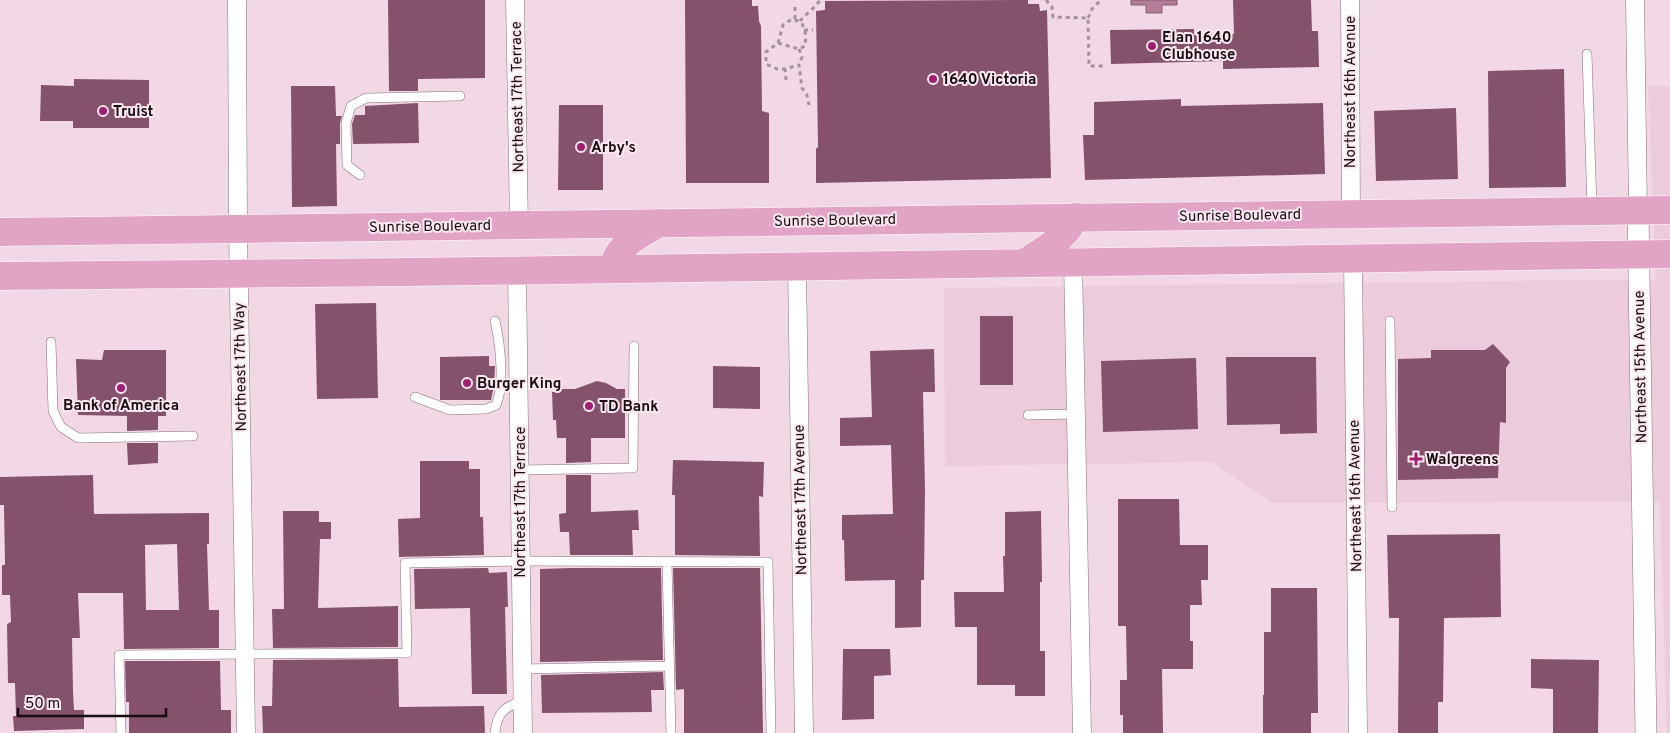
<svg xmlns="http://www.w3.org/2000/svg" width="1670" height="733" font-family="Overpass,sans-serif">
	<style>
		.built { fill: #eccbda }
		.water { fill: #b37d97; stroke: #845c6f }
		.building { fill: #84526b; fill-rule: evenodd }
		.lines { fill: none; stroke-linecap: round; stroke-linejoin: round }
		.service-casing { stroke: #87707b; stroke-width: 10 }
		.minor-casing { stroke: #87707b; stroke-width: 19 }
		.tertiary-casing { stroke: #87707b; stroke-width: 22 }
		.primary-casing { stroke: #fff; stroke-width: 29 }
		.path { stroke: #a5919b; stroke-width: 3; stroke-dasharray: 4 4; stroke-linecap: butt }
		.service { stroke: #fff; stroke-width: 9 }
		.minor { stroke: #fff; stroke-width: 18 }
		.tertiary { stroke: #fff; stroke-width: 21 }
		.primary { stroke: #e1a4c5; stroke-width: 28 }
		.poi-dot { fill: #a11f6f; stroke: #fce7f0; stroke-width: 2 }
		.labels { text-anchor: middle; stroke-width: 4; stroke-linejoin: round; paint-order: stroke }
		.poi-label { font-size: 15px; font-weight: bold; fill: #160e12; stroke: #fce7f0; text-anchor: start }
		.street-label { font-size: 15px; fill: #160e12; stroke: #fce7f0 }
	</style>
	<rect width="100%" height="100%" fill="#f2d8e4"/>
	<path class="built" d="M 1648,86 L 1670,86 L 1670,733 L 1667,733 L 1660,502 L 1272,503 L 1212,462 L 945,466 L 944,288 L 1656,279 Z"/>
	<path class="water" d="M 1131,0 L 1177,0 L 1177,5 L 1162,5 L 1162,13 L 1146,13 L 1146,5 L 1131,5 Z"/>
	<path class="building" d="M 388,0 L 485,0 L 485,78 L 418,79 L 418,91 L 389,91 Z
		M 685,0 L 752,0 L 752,6 L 758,6 L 759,21 L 761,26 L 762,111 L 769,113 L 769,183 L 686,183 Z
		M 1028,0 L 1028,4 L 1039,4 L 1040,11 L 1047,10 L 1051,178 L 816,183 L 816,149 L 818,147 L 816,11 L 825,10 L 825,1 Z
		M 1233,0 L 1311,0 L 1312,31 L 1318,31 L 1319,67 L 1223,69 L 1223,61 L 1111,64 L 1110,30 L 1194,29 L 1194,35 L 1234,34 Z
		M 1564,69 L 1566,187 L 1489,188 L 1488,71 Z
		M 74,79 L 149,80 L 149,128 L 73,128 L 73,121 L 40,121 L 41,85 L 74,86 Z
		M 291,86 L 335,86 L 336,116 L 342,116 L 340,123 L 340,144 L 336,144 L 337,206 L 292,207 Z
		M 1181,99 L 1181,106 L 1323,103 L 1325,174 L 1085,180 L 1083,135 L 1094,135 L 1094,102 Z
		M 418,103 L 419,143 L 353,144 L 352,124 L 355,115 L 365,115 L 365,106 Z
		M 559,105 L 603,105 L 603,190 L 558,190 Z
		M 1456,108 L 1458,179 L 1376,181 L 1374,111 Z
		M 376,303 L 378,398 L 317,399 L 315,304 Z
		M 980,316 L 1013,316 L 1013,385 L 980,385 Z
		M 1493,344 L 1510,362 L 1506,368 L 1506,423 L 1500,422 L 1498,478 L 1398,480 L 1398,359 L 1431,358 L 1431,350 L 1485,350 Z
		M 934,349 L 935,392 L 923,392 L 925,490 L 924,580 L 921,580 L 921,627 L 895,628 L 895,580 L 845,581 L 844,540 L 842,540 L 842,515 L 893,514 L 891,445 L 840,446 L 840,418 L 872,417 L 870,351 Z
		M 104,350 L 166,350 L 166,416 L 158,416 L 158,430 L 127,431 L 127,416 L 78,415 L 76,359 L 102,360 Z
		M 489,356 L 489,366 L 495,366 L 494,386 L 491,400 L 440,400 L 440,357 Z
		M 1226,357 L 1316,357 L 1317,433 L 1280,434 L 1280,424 L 1227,425 Z
		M 1196,358 L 1198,429 L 1103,432 L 1101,361 Z
		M 713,366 L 760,367 L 760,409 L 713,408 Z
		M 597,381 L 606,383 L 617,389 L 625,389 L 625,438 L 591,438 L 591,462 L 566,463 L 566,438 L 557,438 L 556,420 L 553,420 L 552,392 L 556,392 L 556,389 L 575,389 Z
		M 127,443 L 158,443 L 158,463 L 128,465 Z
		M 673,460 L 764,462 L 763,497 L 759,496 L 760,556 L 675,555 L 675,495 L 672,495 Z
		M 420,461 L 469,461 L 469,469 L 480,469 L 480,517 L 483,517 L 484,555 L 399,557 L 398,519 L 420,518 Z
		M 93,475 L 94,514 L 209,513 L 209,544 L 207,544 L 209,610 L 219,610 L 219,648 L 124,649 L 123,593 L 78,593 L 80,638 L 72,638 L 73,692 L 74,710 L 84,710 L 84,729 L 14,731 L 13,716 L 16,716 L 15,683 L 8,683 L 7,624 L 11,622 L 10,595 L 2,595 L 2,565 L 5,565 L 4,505 L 0,505 L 0,477 ZM 177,544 L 179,610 L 146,610 L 145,545 Z
		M 566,475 L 591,475 L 591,512 L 638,510 L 639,530 L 632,530 L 633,555 L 570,555 L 569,532 L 560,532 L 559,514 L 566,513 Z
		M 1118,499 L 1179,499 L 1180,545 L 1208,545 L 1208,580 L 1201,580 L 1202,605 L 1190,605 L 1190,641 L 1193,641 L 1193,669 L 1162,669 L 1163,733 L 1123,733 L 1123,715 L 1120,715 L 1120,680 L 1127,680 L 1126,626 L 1118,626 Z
		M 283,511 L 319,511 L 319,522 L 331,522 L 331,539 L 320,539 L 318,608 L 398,606 L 398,647 L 273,648 L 272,609 L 284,609 Z
		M 1041,511 L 1042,582 L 1040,582 L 1040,651 L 1045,651 L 1045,696 L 1015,696 L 1015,685 L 977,685 L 977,627 L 955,627 L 954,592 L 1004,592 L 1003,556 L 1005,556 L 1005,512 Z
		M 1500,534 L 1501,617 L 1444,618 L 1443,702 L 1438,702 L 1438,733 L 1398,733 L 1399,618 L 1389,618 L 1387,535 Z
		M 488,568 L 489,573 L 507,572 L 508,607 L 505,607 L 507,694 L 472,694 L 470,608 L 415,609 L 414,569 Z
		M 571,568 L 661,568 L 663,660 L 540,662 L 540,569 Z
		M 673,568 L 760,568 L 763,733 L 684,733 L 684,689 L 676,690 Z
		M 1271,588 L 1317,588 L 1318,713 L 1311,713 L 1311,733 L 1263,733 L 1263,695 L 1264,695 L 1264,632 L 1271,632 Z
		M 843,649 L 890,649 L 891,675 L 874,676 L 874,719 L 842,720 Z
		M 398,659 L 399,707 L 484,706 L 485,733 L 263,733 L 262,706 L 272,706 L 273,660 Z
		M 1531,659 L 1599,660 L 1598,733 L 1553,733 L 1553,689 L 1531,688 Z
		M 125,661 L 220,661 L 221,710 L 231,710 L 231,733 L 129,733 L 129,702 L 126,702 Z
		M 663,672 L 664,690 L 651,690 L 652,712 L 542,713 L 541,675 Z"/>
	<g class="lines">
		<defs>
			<path id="service" d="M 1587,54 L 1592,208
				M 360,175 L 347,165 L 346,123 L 351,106 L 366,98 L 460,96
				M 1390,321 L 1392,507
				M 51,342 L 53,411 L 61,427 L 78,438 L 193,436
				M 415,397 L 450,410 L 486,409 L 496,405 C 505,386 500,342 495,321
				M 1028,415 L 1076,414
				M 520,470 L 633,468 L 634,346
				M 667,562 L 671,733
				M 522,669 L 669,666
				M 121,733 L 119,655 L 407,653 L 405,563 L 520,561 L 768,562 L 771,733
				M 495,733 C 497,713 504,707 522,701"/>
			<path id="minor" d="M 237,0 L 238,228 L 246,733
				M 515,0 L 519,225
				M 1350,0 L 1351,214
				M 1635,0 L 1638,210
				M 1353,259 L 1358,733
				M 1073,262 L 1082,733
				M 797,267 L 804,733
				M 517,270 L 523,733"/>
			<path id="tertiary" d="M 1638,210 L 1646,733"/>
			<path id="primary" d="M 0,232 L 1670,210
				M 1024,263 C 1045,249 1064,240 1075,217
				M 612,269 C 621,241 636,237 660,223
				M 0,276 L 412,272 L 1670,254"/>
		</defs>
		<use href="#service" class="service-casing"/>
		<use href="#minor" class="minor-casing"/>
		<use href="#tertiary" class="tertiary-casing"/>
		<use href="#primary" class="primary-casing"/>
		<path class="path" d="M 1046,0 L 1052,7 L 1053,17 L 1088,18 L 1089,66 L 1107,66
			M 795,7 L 795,19
			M 1088,18 L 1092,9 L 1101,0
			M 800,21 C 806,14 815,8 820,0
			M 804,30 L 813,30
			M 778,43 L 799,49 L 805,46 L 806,35 L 802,23 C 793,18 791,19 783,25 L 778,43 L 766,52 L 766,64 L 777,69 L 785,69
			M 799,49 L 802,57 L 799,65
			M 786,80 L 785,69 L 799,65 L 802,88 L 807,95 L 809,105"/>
		<use href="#service" class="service"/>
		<use href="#minor" class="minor"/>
		<use href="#tertiary" class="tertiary"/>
		<use href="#primary" class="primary"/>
	</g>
	<g class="poi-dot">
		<circle cx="1152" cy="46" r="5"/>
		<circle cx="933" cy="79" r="5"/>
		<circle cx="103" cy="111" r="5"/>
		<circle cx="581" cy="147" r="5"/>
		<circle cx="467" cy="383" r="5"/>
		<circle cx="121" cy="388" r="5"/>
		<circle cx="589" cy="406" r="5"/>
		<path d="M1413.5 451.5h5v5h5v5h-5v5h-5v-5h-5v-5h5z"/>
	</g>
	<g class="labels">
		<g class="poi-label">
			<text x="1162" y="42">Elan 1640<tspan x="1162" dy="17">Clubhouse</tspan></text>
			<text x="943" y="84">1640 Victoria</text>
			<text x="113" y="116">Truist</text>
			<text x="591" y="152">Arby's</text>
			<text x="477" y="388">Burger King</text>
			<text x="121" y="410" text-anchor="middle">Bank of America</text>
			<text x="599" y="411">TD Bank</text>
			<text x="1426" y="464">Walgreens</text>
		</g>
		<g class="street-label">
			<text transform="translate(1350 92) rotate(-90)" y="5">Northeast 16th Avenue</text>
			<text transform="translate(517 97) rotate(-91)" y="5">Northeast 17th Terrace</text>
			<text transform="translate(1240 215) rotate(-1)" y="5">Sunrise Boulevard</text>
			<text transform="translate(835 220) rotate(-1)" y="5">Sunrise Boulevard</text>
			<text transform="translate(430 226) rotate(-1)" y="5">Sunrise Boulevard</text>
			<text transform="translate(240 367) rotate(-91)" y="5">Northeast 17th Way</text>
			<text transform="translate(1640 367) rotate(-91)" y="5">Northeast 15th Avenue</text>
			<text transform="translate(1355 496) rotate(-91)" y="5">Northeast 16th Avenue</text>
			<text transform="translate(800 500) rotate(-91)" y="5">Northeast 17th Avenue</text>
			<text transform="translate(520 502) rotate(-90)" y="5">Northeast 17th Terrace</text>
		</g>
	</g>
	<path d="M18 708v8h148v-8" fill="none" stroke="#160e12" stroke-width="2.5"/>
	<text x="25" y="708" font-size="15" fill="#160e12" stroke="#fce7f0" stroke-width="4" paint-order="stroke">50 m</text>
</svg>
